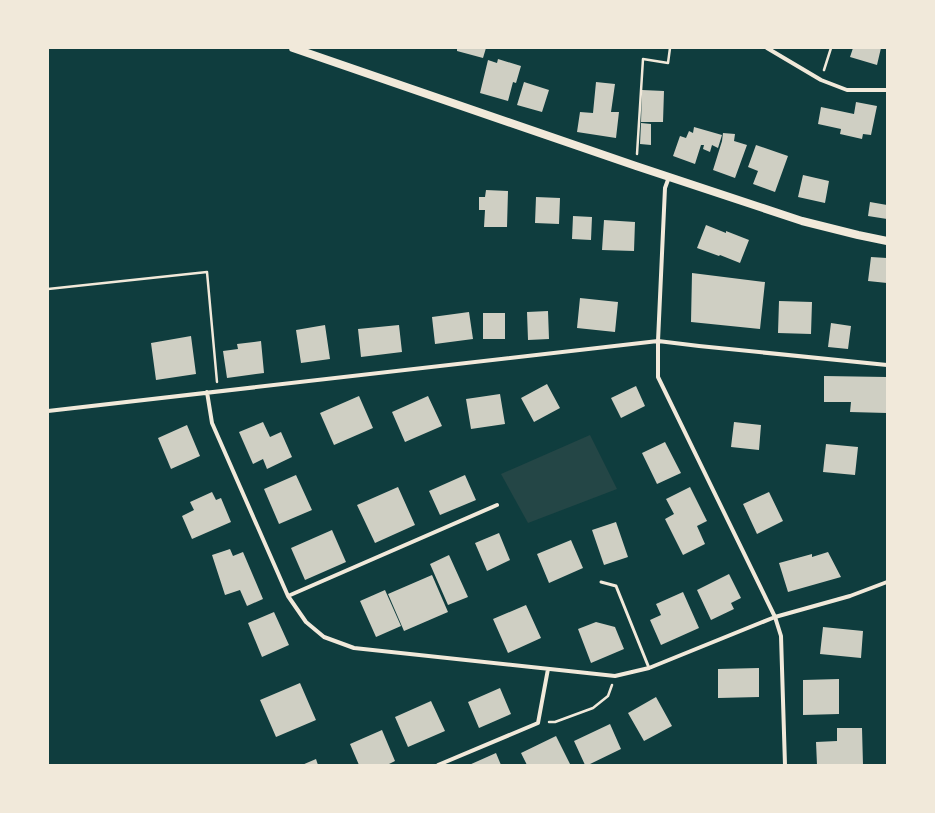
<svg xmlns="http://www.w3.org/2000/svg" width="935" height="813" font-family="Mulish,sans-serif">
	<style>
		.green { fill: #244646 }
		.building { fill: #cfcfc3 }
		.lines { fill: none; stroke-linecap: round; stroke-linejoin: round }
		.path { stroke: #f1e9da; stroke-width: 2.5 }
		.service { stroke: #f1e9da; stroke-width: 3 }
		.minor { stroke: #f1e9da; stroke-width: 4 }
		.secondary { stroke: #f1e9da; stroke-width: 8 }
	</style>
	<rect width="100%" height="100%" fill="#0f3d3e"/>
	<path class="green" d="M 590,435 L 617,489 L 528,523 L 501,474 Z"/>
	<path class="building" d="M 457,48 L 486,48 L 483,58 L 457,51 Z
		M 853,48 L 881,48 L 877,65 L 850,57 Z
		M 498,59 L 521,66 L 516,83 L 513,82 L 508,101 L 480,93 L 488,60 L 497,63 Z
		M 524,82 L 549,90 L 542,112 L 517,105 Z
		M 596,82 L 615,84 L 611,112 L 619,112 L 616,138 L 577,132 L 580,112 L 593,113 Z
		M 642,90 L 664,91 L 663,122 L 641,122 Z
		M 856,102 L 877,106 L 871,135 L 863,134 L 862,139 L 840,134 L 841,129 L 818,124 L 821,107 L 854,114 Z
		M 641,123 L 651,124 L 651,145 L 640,144 Z
		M 694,127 L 722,135 L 718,148 L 712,145 L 710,152 L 703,149 L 704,145 L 701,145 L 695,164 L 673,156 L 680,136 L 686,138 L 689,131 L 693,133 Z
		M 723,133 L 735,134 L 734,141 L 747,145 L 735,178 L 713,170 L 722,141 Z
		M 756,145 L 788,156 L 775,192 L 753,184 L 758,171 L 748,167 Z
		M 803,175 L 829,181 L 825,203 L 798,197 Z
		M 486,190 L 508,191 L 507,227 L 484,227 L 485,210 L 479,210 L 479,197 L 485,197 Z
		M 536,197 L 560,198 L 559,224 L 535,223 Z
		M 870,202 L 887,205 L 887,219 L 868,216 Z
		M 573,216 L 592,217 L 591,240 L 572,239 Z
		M 604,220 L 635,222 L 634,251 L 602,250 Z
		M 706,225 L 726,233 L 726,231 L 749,240 L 740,263 L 720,255 L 719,256 L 697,248 Z
		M 871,257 L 887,258 L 887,283 L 868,281 Z
		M 692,273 L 765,282 L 760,329 L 691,322 Z
		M 580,298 L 618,302 L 615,332 L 577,328 Z
		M 779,301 L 812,302 L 811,334 L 778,333 Z
		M 548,311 L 549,339 L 528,340 L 527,312 Z
		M 469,312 L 473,339 L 435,344 L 432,317 Z
		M 483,313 L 505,313 L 505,339 L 483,339 Z
		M 831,323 L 851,326 L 848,349 L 828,347 Z
		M 325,325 L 330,359 L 301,363 L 296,330 Z
		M 399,325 L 402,352 L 361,357 L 358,329 Z
		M 191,336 L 196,374 L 156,380 L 151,343 Z
		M 261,341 L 264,373 L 227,378 L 223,351 L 238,349 L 237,344 Z
		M 824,376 L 887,377 L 887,413 L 850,412 L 851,402 L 824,402 Z
		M 547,384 L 560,408 L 534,422 L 521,398 Z
		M 636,386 L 645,406 L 621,418 L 611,398 Z
		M 500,394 L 505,424 L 471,429 L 466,399 Z
		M 359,396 L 373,428 L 334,445 L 320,413 Z
		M 428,396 L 442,426 L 405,442 L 392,412 Z
		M 263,422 L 270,437 L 281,432 L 292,457 L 267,469 L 263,459 L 253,464 L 239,432 Z
		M 734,422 L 761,425 L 759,450 L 731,447 Z
		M 187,425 L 200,456 L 171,469 L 158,438 Z
		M 665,442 L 681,473 L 657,484 L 642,453 Z
		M 826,444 L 858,447 L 855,475 L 823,472 Z
		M 296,475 L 312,510 L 279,524 L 264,489 Z
		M 465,475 L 476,500 L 440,515 L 429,491 Z
		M 398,487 L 415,525 L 375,543 L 357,505 Z
		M 690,487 L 707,521 L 697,526 L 705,544 L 683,555 L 665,519 L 674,514 L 666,499 Z
		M 212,492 L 216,500 L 221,498 L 231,522 L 192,539 L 182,516 L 194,510 L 190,502 Z
		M 769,492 L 783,521 L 757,534 L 743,504 Z
		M 616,522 L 628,557 L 604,565 L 592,530 Z
		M 332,530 L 346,562 L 305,580 L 291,548 Z
		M 499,533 L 510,560 L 487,571 L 475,543 Z
		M 571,540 L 583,568 L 549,583 L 537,554 Z
		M 230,549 L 233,556 L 243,552 L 263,599 L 247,606 L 240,590 L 225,595 L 212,555 Z
		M 828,552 L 841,577 L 788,592 L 779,563 L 812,554 L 812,557 Z
		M 449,555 L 468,597 L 448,605 L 430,564 Z
		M 729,574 L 741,598 L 731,603 L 734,609 L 711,620 L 697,590 Z
		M 432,575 L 448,612 L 404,631 L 388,594 Z
		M 385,590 L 401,626 L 376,637 L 360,601 Z
		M 683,592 L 699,628 L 661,645 L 650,620 L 661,615 L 656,604 Z
		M 526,605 L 541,638 L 508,653 L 493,619 Z
		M 274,612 L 289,645 L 262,657 L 248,623 Z
		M 596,622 L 615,627 L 624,649 L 591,663 L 578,629 Z
		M 823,627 L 863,631 L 861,658 L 820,654 Z
		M 759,668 L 759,697 L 718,698 L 718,669 Z
		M 839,679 L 839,714 L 803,715 L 803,680 Z
		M 300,683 L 316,720 L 276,737 L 260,700 Z
		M 500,688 L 511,714 L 479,728 L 468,702 Z
		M 656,697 L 672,726 L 644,741 L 628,713 Z
		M 431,701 L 445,731 L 408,747 L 395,717 Z
		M 610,724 L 621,749 L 588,765 L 585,765 L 574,741 Z
		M 837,728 L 862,728 L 863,765 L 817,765 L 816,742 L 837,741 Z
		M 382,730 L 395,761 L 387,765 L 359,765 L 350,744 Z
		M 556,736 L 570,764 L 527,765 L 521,753 Z
		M 496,753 L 501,765 L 469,765 Z
		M 316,759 L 318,765 L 302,765 Z"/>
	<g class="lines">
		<path class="path" d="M 824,70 L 831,48
			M 637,154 L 643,59 L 668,63 L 670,48
			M 48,289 L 207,272 L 217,382
			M 549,722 L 555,722 L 593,708 L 608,696 L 612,685"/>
		<path class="service" d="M 601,582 L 616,586 L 649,668"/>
		<path class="minor" d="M 767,48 L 821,80 L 847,90 L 887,90
			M 669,177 L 665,188 L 658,341 L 658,377 L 775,617 L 781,636 L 785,765
			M 207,392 L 212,423 L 288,596 L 306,622 L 324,637 L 354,648 L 615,676 L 649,668 L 775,617 L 850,596 L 887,582
			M 48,411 L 658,341 L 699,346 L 887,365
			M 288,596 L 497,505
			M 438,765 L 538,723 L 548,669"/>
		<path class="secondary" d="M 293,48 L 636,166 L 802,221 L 858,235 L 887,241"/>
	</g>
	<rect width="935" height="813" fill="none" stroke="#f1e9da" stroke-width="98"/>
</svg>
